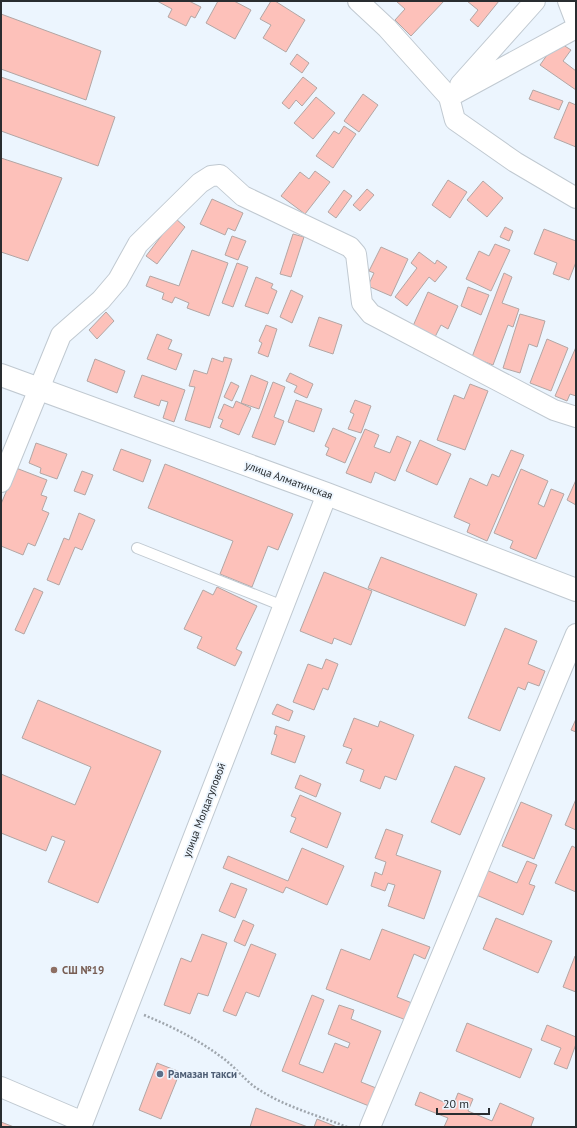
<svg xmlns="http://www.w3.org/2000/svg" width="577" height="1128" font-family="'PT Sans',sans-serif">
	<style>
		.building { fill: #fdc1ba; stroke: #b3a6a4 }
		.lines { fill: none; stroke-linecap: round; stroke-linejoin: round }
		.service-casing { stroke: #c0c9d1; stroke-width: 12 }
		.minor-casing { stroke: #c0c9d1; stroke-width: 22 }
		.tertiary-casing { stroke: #c0c9d1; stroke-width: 24 }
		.path { stroke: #9fa6ad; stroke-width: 2.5; stroke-dasharray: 2 2; stroke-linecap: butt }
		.service { stroke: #fff; stroke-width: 10 }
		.minor { stroke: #fff; stroke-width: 20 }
		.tertiary { stroke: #fff; stroke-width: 22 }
		.education-dot { fill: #8d6e63; stroke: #ecf5fe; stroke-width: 1.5 }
		.service-dot { fill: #5c6f8a; stroke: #ecf5fe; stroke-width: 1.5 }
		.labels { text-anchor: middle; stroke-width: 3.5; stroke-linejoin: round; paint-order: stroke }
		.street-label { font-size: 11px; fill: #292d30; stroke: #ecf5fe }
		.education-label { font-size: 11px; font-weight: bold; fill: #785e54; stroke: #ecf5fe; text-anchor: start }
		.service-label { font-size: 11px; font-weight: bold; fill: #4e5e75; stroke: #ecf5fe; text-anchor: start }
	</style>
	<rect width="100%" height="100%" fill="#ecf5fe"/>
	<path class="building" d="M 157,1 L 189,1 L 201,7 L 195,18 L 191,16 L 186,26 L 168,17 L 172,9 Z
		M 218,1 L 234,1 L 251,10 L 235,39 L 206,23 Z
		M 271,1 L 275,1 L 305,20 L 286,52 L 263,38 L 271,25 L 260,19 Z
		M 396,1 L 444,1 L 411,36 L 395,20 L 405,9 Z
		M 467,1 L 499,1 L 478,27 L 470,20 L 478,10 Z
		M 1,14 L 101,51 L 86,100 L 1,69 Z
		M 557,41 L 571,50 L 563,61 L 576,71 L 576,90 L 540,65 Z
		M 297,54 L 309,63 L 302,73 L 290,64 Z
		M 1,77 L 115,117 L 98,166 L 1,131 Z
		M 303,77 L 317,88 L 302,106 L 296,100 L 289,109 L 282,103 Z
		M 533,90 L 563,101 L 559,110 L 529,99 Z
		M 363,94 L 378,105 L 359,132 L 344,121 Z
		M 316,97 L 335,113 L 313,139 L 294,123 Z
		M 569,102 L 576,105 L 576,147 L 554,138 Z
		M 344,126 L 356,134 L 333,168 L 316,156 L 334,131 L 339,134 Z
		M 1,158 L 62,178 L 28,261 L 1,252 Z
		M 315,171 L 330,182 L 305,214 L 281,196 L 300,172 L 309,179 Z
		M 448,180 L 467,192 L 450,218 L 432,205 Z
		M 483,181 L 503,198 L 487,217 L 467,200 Z
		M 367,189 L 374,195 L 360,211 L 353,205 Z
		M 344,190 L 352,196 L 336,218 L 328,212 Z
		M 212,199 L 243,213 L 235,231 L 228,228 L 225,235 L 200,224 Z
		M 175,218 L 185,227 L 157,264 L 146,256 Z
		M 505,227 L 513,231 L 509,241 L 500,237 Z
		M 544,229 L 576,241 L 576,262 L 569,280 L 553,274 L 557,263 L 534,254 Z
		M 293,234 L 304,237 L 291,277 L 280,274 Z
		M 232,236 L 246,241 L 238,260 L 225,255 Z
		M 495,244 L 510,250 L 491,291 L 466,279 L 479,251 L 489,256 Z
		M 381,247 L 408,259 L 391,296 L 368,286 L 374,273 L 369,271 Z
		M 192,250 L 228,263 L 209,316 L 187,308 L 189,303 L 175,297 L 172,303 L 162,299 L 164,293 L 146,286 L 150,276 L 179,286 Z
		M 419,252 L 435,264 L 437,260 L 447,267 L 435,282 L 429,277 L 407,306 L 395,297 L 417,268 L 411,263 Z
		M 237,263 L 248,267 L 233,307 L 222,303 Z
		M 504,273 L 512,277 L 502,303 L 519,309 L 513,327 L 508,325 L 493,365 L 472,357 Z
		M 256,277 L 273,284 L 271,288 L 277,291 L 268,314 L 245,306 Z
		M 468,287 L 489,295 L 481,315 L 461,306 Z
		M 291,290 L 303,296 L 292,323 L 280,317 Z
		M 428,292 L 458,306 L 448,329 L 441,325 L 435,337 L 413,326 Z
		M 106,312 L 114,321 L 97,339 L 89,330 Z
		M 520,314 L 545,321 L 537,347 L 529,344 L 520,373 L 503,368 Z
		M 319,317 L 342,325 L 333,354 L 309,346 Z
		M 266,325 L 277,329 L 268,357 L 258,353 L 262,343 L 259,341 Z
		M 157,334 L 172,340 L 168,349 L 182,354 L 176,370 L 147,359 Z
		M 547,339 L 568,348 L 551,391 L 530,383 Z
		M 576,347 L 576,396 L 570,394 L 567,401 L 555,396 Z
		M 224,357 L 232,359 L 210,428 L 185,420 L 195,387 L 189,386 L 194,370 L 207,374 L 212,358 L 223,362 Z
		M 95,359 L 125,371 L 117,393 L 87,381 Z
		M 290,373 L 313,384 L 307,398 L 294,392 L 297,386 L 286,381 Z
		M 142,375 L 185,390 L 174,422 L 163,418 L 168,402 L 161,400 L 159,406 L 134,397 Z
		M 251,375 L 268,382 L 259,409 L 241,403 Z
		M 231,382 L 239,386 L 232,401 L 224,397 Z
		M 273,382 L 285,387 L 274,417 L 284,421 L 275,445 L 252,437 Z
		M 470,384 L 488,391 L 465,450 L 437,440 L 454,395 L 464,399 Z
		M 296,400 L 322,409 L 314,432 L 288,422 Z
		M 355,400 L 371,406 L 361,433 L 348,429 L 354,414 L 350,412 Z
		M 236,401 L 251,408 L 239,435 L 220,427 L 223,420 L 218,418 L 224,404 L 233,408 Z
		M 333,428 L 356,438 L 345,463 L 326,455 L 329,448 L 325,446 Z
		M 365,429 L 379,435 L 374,447 L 390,453 L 397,436 L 411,442 L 395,481 L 375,472 L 371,483 L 346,473 Z
		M 420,440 L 451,454 L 437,485 L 406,471 Z
		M 36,443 L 67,454 L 57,479 L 40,473 L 41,468 L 29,463 Z
		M 121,449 L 151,460 L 143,482 L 113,470 Z
		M 511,450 L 524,455 L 487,541 L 467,532 L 470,524 L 454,517 L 470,478 L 487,486 L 492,474 L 499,477 Z
		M 165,464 L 293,514 L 278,550 L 268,546 L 252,587 L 220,574 L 233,541 L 148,508 Z
		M 16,468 L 47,480 L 41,495 L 47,497 L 42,510 L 49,513 L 35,546 L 28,543 L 23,555 L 1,546 L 1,504 Z
		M 521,469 L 548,481 L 538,504 L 544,507 L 551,489 L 564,494 L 536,559 L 510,548 L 513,541 L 494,533 Z
		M 82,471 L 93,475 L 85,495 L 74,491 Z
		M 576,480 L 576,505 L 567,500 Z
		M 79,513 L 95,520 L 82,550 L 75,547 L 59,585 L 47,580 L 64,538 L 69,540 Z
		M 381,557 L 477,594 L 465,626 L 368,588 Z
		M 324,572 L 372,591 L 351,645 L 334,638 L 332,644 L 300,631 Z
		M 217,587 L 257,606 L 236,649 L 242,652 L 235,666 L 197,648 L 202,637 L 184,629 L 203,590 L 213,595 Z
		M 34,588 L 43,592 L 24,634 L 15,630 Z
		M 505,628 L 537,641 L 528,664 L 545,671 L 539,686 L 528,682 L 525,690 L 518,687 L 500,731 L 468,718 Z
		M 326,659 L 338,664 L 328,690 L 323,688 L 314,710 L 293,702 L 308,664 L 322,669 Z
		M 38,700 L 161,751 L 98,903 L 48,882 L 65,841 L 52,836 L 46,851 L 1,833 L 1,774 L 75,805 L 91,767 L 22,738 Z
		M 277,704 L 293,711 L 289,721 L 272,714 Z
		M 354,718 L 378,727 L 380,721 L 414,735 L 396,780 L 385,776 L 380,789 L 360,781 L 364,770 L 346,763 L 352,749 L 343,746 Z
		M 576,719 L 576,732 L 571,730 Z
		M 276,726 L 305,736 L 295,763 L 271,754 L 277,735 L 274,734 Z
		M 455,766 L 485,778 L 460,835 L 431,822 Z
		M 300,775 L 321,784 L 316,797 L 295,788 Z
		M 300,795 L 341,813 L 327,848 L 290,832 L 296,818 L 291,816 Z
		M 576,799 L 576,830 L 565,825 Z
		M 521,802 L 552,815 L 534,859 L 502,846 Z
		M 386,829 L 403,835 L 396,855 L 441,871 L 424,919 L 388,906 L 395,885 L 388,883 L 385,891 L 371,886 L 375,872 L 382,875 L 386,862 L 375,858 Z
		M 572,846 L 576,848 L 576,892 L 555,883 Z
		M 302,848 L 344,866 L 327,905 L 286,887 L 283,893 L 223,868 L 228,856 L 288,881 Z
		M 527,861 L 537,865 L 529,884 L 535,886 L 523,915 L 474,894 L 484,869 L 517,883 Z
		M 231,883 L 247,889 L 235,918 L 219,911 Z
		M 496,918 L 552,941 L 538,973 L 483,949 Z
		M 243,920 L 254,925 L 245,946 L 234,941 Z
		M 382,929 L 430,947 L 425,959 L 414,954 L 397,997 L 412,1003 L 406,1020 L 326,989 L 341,949 L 370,960 Z
		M 202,934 L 227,943 L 208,996 L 198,993 L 190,1014 L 164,1005 L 181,958 L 191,962 Z
		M 251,944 L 276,954 L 259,997 L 246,992 L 236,1016 L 223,1011 Z
		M 575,956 L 576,956 L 576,992 L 563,987 Z
		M 312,995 L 324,1000 L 299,1064 L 323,1073 L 335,1043 L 348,1048 L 350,1043 L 328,1034 L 339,1005 L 354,1010 L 351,1019 L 381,1031 L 361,1082 L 376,1088 L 369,1106 L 282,1071 Z
		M 467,1023 L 532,1049 L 520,1078 L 456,1051 Z
		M 547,1025 L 576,1037 L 576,1044 L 567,1069 L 554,1064 L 561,1048 L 541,1040 Z
		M 157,1063 L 180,1072 L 161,1119 L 139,1110 Z
		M 420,1092 L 453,1106 L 458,1093 L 473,1099 L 468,1111 L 492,1121 L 500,1103 L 534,1118 L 531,1126 L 534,1127 L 444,1127 L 448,1118 L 415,1105 Z
		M 256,1108 L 308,1127 L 250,1127 Z
		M 317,1119 L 337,1127 L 314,1127 Z
		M 1,1122 L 14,1127 L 1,1127 Z"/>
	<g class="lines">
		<defs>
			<path id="service" d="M 137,548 L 283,606"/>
			<path id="minor" d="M 358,1 L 387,28 L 449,97 L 455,120 L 515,162 L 576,198
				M 568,1 L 576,22
				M 460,85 L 535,1
				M 449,97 L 576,28
				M 1,482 L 61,335 L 101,300 L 118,280 L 138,244 L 200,183 L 211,176 L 220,175 L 243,196 L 350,247 L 356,254 L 362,303 L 371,314 L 554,410 L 576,417
				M 1,1087 L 83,1122
				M 81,1127 L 327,494
				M 370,1127 L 576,634"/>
			<path id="tertiary" d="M 1,375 L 327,494 L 576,590"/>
		</defs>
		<use href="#service" class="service-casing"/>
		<use href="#minor" class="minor-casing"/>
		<use href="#tertiary" class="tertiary-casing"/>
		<path class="path" d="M 144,1015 C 173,1027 199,1040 224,1059 C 235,1067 244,1079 255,1087 C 282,1106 317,1115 347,1127"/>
		<use href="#service" class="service"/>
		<use href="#minor" class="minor"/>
		<use href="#tertiary" class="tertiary"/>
	</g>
	<circle class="education-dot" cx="54" cy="970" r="4"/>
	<circle class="service-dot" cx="160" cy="1074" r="4"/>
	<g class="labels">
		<g class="street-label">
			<text transform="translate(289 480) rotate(20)" y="4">улица Алматинская</text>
			<text transform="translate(204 810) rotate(-69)" y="4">улица Молдагуловой</text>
		</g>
		<g class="education-label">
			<text x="62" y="974">СШ №19</text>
		</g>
		<g class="service-label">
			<text x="168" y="1078">Рамазан такси</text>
		</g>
	</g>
	<rect width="577" height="1128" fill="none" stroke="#292d30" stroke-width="4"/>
	<path d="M437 1108v6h52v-6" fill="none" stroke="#292d30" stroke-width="2"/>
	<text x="443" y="1108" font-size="12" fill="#292d30" stroke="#ecf5fe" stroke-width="3" paint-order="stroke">20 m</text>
</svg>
